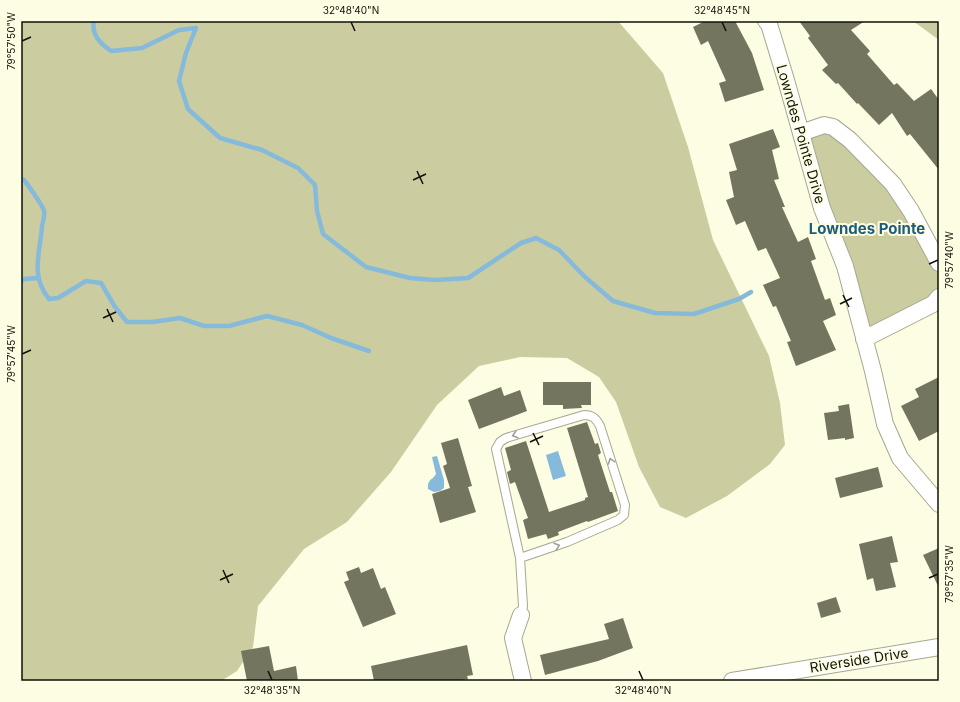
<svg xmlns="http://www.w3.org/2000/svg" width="960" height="702" font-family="Inter,sans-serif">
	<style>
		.green { fill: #cccca1 }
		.water { fill: #85bada }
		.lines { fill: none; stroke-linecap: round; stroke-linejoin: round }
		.stream { stroke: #85bada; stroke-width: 4.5 }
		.building { fill: #74755e }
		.service-casing { stroke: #a6a78f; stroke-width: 10 }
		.minor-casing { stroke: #a6a78f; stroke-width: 18 }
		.service { stroke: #fff; stroke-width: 8 }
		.minor { stroke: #fff; stroke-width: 16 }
		.oneway { stroke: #9f9f9c }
		.ticks { fill: none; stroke: #101008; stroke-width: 1.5 }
		.labels { text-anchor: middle; stroke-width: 4; stroke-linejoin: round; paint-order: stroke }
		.street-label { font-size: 14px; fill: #101008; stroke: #fdfde3 }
		.neighbourhood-label { font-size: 15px; font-weight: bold; fill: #1e5c7b; stroke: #fdfde3 }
		.neatline { fill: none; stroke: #101008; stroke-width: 1.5 }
		.ticks-label { font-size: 10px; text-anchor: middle; fill: #101008 }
	</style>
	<rect width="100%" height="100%" fill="#fdfde3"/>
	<path class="green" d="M 21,21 L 618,21 L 663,73 L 688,147 L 713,240 L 769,356 L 780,403 L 785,445 L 770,464 L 727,496 L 686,518 L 660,507 L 639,467 L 616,402 L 599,377 L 567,358 L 520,357 L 479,366 L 437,405 L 391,472 L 347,522 L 304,549 L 258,606 L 253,647 L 237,671 L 221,681 L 21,681 Z
		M 913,21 L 939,21 L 939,40 Z
		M 824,125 L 893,184 L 939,263 L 939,297 L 864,339 L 801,133 Z"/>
	<path class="water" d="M 558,451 L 566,476 L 553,480 L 546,455 Z
		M 437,456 L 444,480 L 444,488 L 440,491 L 434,492 L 428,489 C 427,479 433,480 436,474 L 432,457 Z"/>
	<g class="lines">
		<path class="stream" d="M 94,21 C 91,35 101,44 111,51 L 142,48 L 179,30 L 196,28 L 186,53 L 179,81 L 188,109 L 220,138 L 262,150 L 298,168 L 315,185 L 317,211 L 323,234 L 366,267 L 410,278 L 435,280 L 468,278 L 521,243 L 536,238 L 559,250 L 585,277 L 613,301 L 655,313 L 694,314 L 739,299 L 751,292
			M 21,179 L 24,180 C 28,185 43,206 44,211 C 45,215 43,222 42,226 C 40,254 30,275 49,299 L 58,298 L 86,281 L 101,283 L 115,307 L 127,322 L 152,322 L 180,318 L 204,326 L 229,326 L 267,316 L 302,325 L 331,338 L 369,351
			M 21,282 L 24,279 L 38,278"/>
	</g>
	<path class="building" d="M 705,21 L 735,21 L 752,53 L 764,90 L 725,102 L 719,83 L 726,81 L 708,41 L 701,45 L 693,27 Z
		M 799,21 L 865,21 L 851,30 L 870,51 L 867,54 L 894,85 L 897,83 L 914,101 L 931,89 L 939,100 L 939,170 L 910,134 L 907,136 L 892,113 L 879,125 L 858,103 L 857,104 L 838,83 L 836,84 L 822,70 L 828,65 L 808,38 L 810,36 Z
		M 773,129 L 780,147 L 772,150 L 779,179 L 774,180 L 785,207 L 782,207 L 798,242 L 808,237 L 816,259 L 811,261 L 825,300 L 830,298 L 836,315 L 823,321 L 836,350 L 796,366 L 787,342 L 791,341 L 776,306 L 773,307 L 763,285 L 780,278 L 766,248 L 758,251 L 745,221 L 736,225 L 726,200 L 734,197 L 729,172 L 737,170 L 729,144 Z
		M 939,377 L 939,431 L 919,441 L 901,406 L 919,397 L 915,389 Z
		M 543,382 L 591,382 L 591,405 L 581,405 L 582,408 L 563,409 L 563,405 L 543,405 Z
		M 501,387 L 504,396 L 520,390 L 527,411 L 479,429 L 468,400 Z
		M 849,404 L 854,438 L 845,440 L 845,438 L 828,440 L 824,413 L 839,411 L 838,406 Z
		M 587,422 L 595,444 L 598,443 L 601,453 L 598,455 L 610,492 L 612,492 L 618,511 L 588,522 L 587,521 L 558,532 L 559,535 L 548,539 L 546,534 L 528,539 L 523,520 L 528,518 L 515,482 L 510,484 L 507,472 L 511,470 L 505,448 L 526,441 L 549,512 L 585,500 L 585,498 L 588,497 L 567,428 Z
		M 458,438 L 472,486 L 468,487 L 476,512 L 440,523 L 432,494 L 450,488 L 443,466 L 447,464 L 441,443 Z
		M 878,467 L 883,487 L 840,498 L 835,478 Z
		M 892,536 L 898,562 L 890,563 L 896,587 L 876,591 L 873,578 L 867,580 L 859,544 Z
		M 939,548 L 939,588 L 923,555 Z
		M 359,567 L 361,573 L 373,568 L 381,589 L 385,587 L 396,614 L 363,627 L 344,582 L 349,580 L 346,572 Z
		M 836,597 L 841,612 L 821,618 L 817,603 Z
		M 623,618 L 633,648 L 598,661 L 545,675 L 540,655 L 609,639 L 604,624 Z
		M 467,645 L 473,675 L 467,676 L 468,679 L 456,681 L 374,681 L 371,666 Z
		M 269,646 L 274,671 L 296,666 L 298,681 L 247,681 L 241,651 Z"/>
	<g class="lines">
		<defs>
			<path id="service" d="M 520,558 L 567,542 L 618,520 L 624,515 L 625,505 L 600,426 C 596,418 592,415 584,415 L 506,438 L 500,442 L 496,449 L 520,558 L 523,606 L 521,615"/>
			<path id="minor" d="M 766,21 L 769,24 L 786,80 L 822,208 L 845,266 L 873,371 L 885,424 L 900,458 L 939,504
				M 801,133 L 824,125 L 833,127 L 850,140 L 893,184 L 911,211 L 939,263
				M 864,339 L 933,304 L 939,297
				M 521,615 L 513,638 L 523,681
				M 732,681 L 939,647"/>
		</defs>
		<use href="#service" class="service-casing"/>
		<use href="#minor" class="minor-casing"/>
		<use href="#service" class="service"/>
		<use href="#minor" class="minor"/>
	</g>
	<defs><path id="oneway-chevron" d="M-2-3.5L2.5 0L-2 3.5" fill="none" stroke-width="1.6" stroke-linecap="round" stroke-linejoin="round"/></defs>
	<g class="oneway">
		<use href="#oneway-chevron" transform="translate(515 435) rotate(163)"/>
		<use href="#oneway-chevron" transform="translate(611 461) rotate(-108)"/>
		<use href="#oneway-chevron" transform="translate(557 546) rotate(-19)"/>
	</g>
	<path class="ticks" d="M 351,22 L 355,31M 722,22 L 726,31M 22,41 L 31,37M 417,171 L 423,184M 413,180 L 426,174M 929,264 L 938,260M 843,295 L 849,307M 840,304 L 852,298M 107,309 L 113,322M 103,318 L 116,312M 22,354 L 31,350M 533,433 L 539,445M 530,442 L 543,436M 223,570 L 229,583M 929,578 L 938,574M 220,580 L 233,574M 268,671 L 272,680M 639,671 L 643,680"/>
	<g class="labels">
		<g class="street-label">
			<text transform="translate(801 134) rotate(74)" y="5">Lowndes Pointe Drive</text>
			<text transform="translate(859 660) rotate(-9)" y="5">Riverside Drive</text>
		</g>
		<g class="neighbourhood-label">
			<text x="867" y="234">Lowndes Pointe</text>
		</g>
	</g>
	<rect width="960" height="702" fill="none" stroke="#fdfde3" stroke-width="44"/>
	<rect x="22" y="22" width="916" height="658" class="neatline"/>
	<g class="ticks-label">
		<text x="351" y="14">32°48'40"N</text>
		<text x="722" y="14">32°48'45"N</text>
		<text transform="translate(11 41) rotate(-90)" y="4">79°57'50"W</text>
		<text transform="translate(949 260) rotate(-90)" y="4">79°57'40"W</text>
		<text transform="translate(11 354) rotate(-90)" y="4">79°57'45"W</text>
		<text transform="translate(949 574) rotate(-90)" y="4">79°57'35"W</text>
		<text x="272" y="694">32°48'35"N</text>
		<text x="643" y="694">32°48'40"N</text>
	</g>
</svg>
